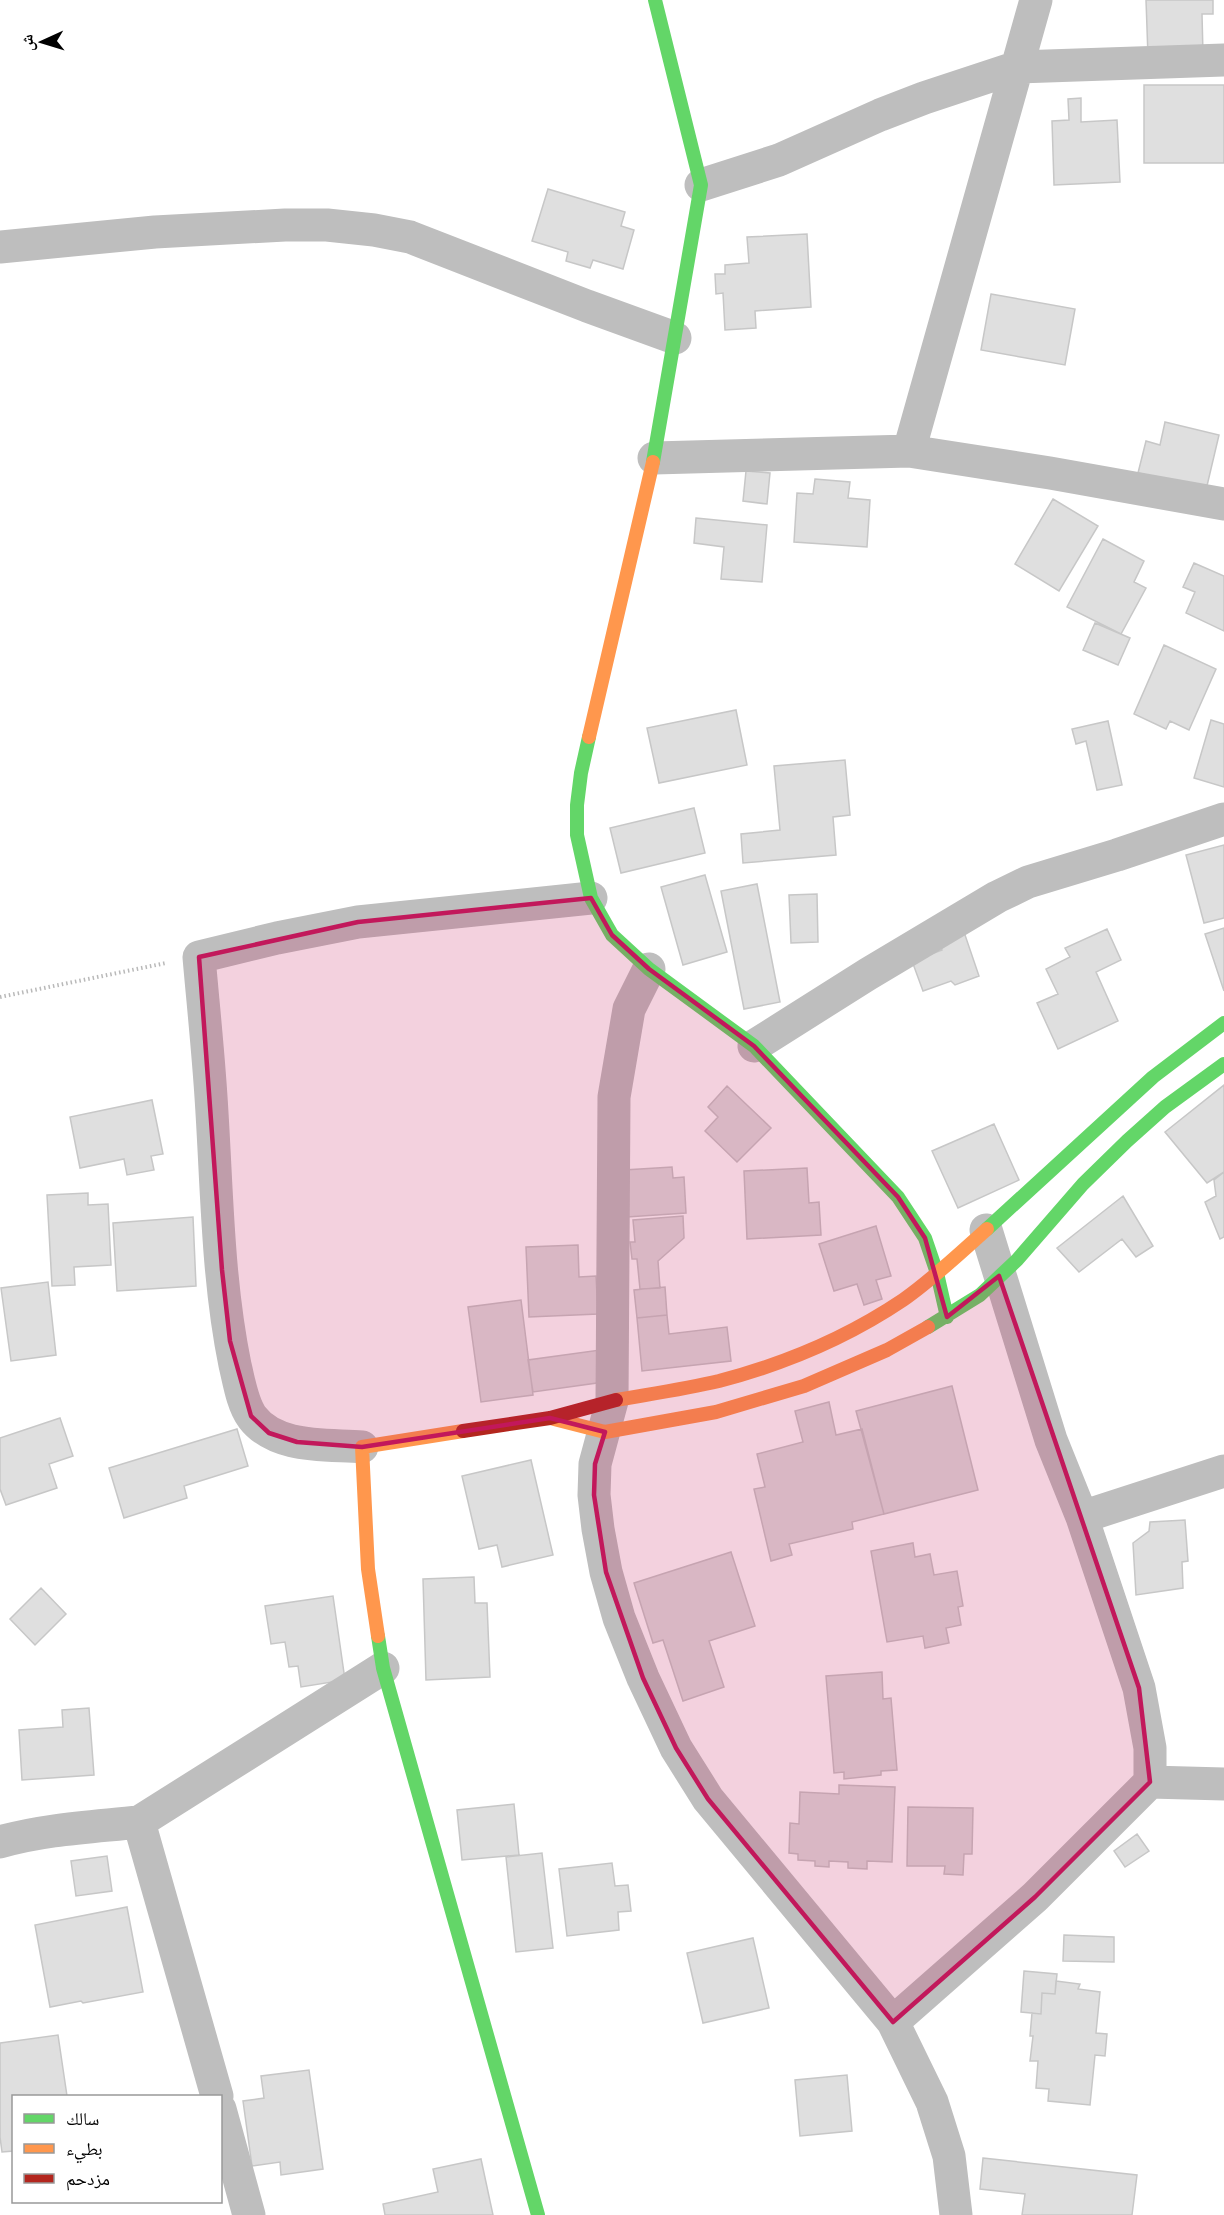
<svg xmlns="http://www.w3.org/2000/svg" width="1224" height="2215" font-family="Arial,'Noto Naskh Arabic',sans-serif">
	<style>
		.building { fill: #dfdfdf; stroke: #c7c7c7; stroke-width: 1.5 }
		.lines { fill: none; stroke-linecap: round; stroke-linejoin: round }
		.path { stroke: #b9b9b9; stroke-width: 4; stroke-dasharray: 1.5 3; stroke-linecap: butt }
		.street { stroke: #bebebe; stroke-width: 33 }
		.fast { stroke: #63d668; stroke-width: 14 }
		.slow { stroke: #ff974d; stroke-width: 14 }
		.jam { stroke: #b3261e; stroke-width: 14 }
		.marked { fill: #c2185b; fill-opacity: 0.2; stroke: #c2185b; stroke-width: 4.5; stroke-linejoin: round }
	</style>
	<rect width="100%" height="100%" fill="#fff"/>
	<path class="building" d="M 1146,0 L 1213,0 L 1213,14 L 1202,14 L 1203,54 L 1148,56 Z
		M 1144,85 L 1224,85 L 1224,163 L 1144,163 Z
		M 1081,98 L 1081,122 L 1117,120 L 1120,182 L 1054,185 L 1052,121 L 1069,120 L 1068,99 Z
		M 548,189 L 625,212 L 621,226 L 634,230 L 623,269 L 593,260 L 590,268 L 566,261 L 568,252 L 532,241 Z
		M 807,234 L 811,307 L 755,311 L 756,328 L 725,330 L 723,293 L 716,294 L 715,274 L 725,274 L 725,265 L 749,263 L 747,237 Z
		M 991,294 L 1075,309 L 1065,365 L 981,350 Z
		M 1165,422 L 1219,435 L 1206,490 L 1138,473 L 1146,441 L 1160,445 Z
		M 746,471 L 770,473 L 767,504 L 743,501 Z
		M 815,479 L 850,482 L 848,498 L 870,500 L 867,547 L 794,542 L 797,493 L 813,494 Z
		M 1053,499 L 1098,526 L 1059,591 L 1015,564 Z
		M 696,518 L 767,525 L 762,582 L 721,579 L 724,547 L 694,543 Z
		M 1103,539 L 1144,561 L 1134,582 L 1146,588 L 1121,634 L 1067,607 Z
		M 1194,563 L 1224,576 L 1224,631 L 1186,613 L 1195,592 L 1183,587 Z
		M 1095,623 L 1130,638 L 1118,665 L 1083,650 Z
		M 1164,645 L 1216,669 L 1189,730 L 1170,721 L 1166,729 L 1134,714 Z
		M 736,710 L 747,765 L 659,783 L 647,728 Z
		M 1211,720 L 1224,724 L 1224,787 L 1194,778 Z
		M 1108,721 L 1122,785 L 1097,790 L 1086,741 L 1076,744 L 1072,729 Z
		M 845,760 L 850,815 L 833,817 L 836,855 L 743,863 L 741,834 L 780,830 L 774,766 Z
		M 694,808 L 705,853 L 621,873 L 610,828 Z
		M 1224,845 L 1224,918 L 1204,923 L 1186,855 Z
		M 705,875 L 727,952 L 683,965 L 661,887 Z
		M 757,884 L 780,1002 L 744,1009 L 721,891 Z
		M 817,894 L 818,942 L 791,943 L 789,895 Z
		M 1224,928 L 1224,991 L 1205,934 Z
		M 1107,929 L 1121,960 L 1096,972 L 1118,1021 L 1058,1049 L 1037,1003 L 1058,994 L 1046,969 L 1070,957 L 1065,948 Z
		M 964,932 L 979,976 L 955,985 L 951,981 L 923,991 L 912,961 L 942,950 L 939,941 Z
		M 1224,1085 L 1224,1172 L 1207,1183 L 1165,1132 Z
		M 727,1086 L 771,1128 L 737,1162 L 705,1131 L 718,1117 L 708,1107 Z
		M 152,1100 L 163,1154 L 151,1156 L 154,1170 L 127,1175 L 124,1159 L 80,1168 L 70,1117 Z
		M 994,1124 L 1019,1180 L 958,1208 L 932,1151 Z
		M 672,1167 L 673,1178 L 684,1177 L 686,1213 L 627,1217 L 624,1170 Z
		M 807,1168 L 809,1203 L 819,1202 L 821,1235 L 747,1239 L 744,1171 Z
		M 1224,1172 L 1224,1237 L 1220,1239 L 1205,1202 L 1216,1196 L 1214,1180 Z
		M 88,1193 L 88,1205 L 108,1204 L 111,1265 L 74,1267 L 75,1285 L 52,1286 L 47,1195 Z
		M 1123,1196 L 1153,1246 L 1136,1257 L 1122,1239 L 1079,1272 L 1057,1248 Z
		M 683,1216 L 684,1238 L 658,1261 L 660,1288 L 640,1289 L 637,1259 L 632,1259 L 630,1242 L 635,1242 L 633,1220 Z
		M 193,1217 L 196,1286 L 117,1291 L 113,1223 Z
		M 876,1226 L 891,1276 L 876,1280 L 882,1299 L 864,1305 L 857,1284 L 834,1291 L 819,1244 Z
		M 578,1245 L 579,1277 L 596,1276 L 598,1314 L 529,1317 L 526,1247 Z
		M 48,1282 L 56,1355 L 11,1361 L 1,1288 Z
		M 665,1287 L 667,1315 L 637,1318 L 634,1290 Z
		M 521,1300 L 533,1395 L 481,1402 L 468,1307 Z
		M 667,1315 L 669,1334 L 727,1327 L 731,1361 L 642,1371 L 637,1318 Z
		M 600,1350 L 604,1382 L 533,1392 L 528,1360 Z
		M 952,1386 L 978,1490 L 884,1514 L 856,1411 Z
		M 829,1402 L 836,1435 L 862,1429 L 884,1514 L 852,1522 L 853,1529 L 789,1544 L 792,1555 L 771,1561 L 754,1489 L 765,1487 L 757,1454 L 803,1442 L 795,1411 Z
		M 60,1418 L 73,1456 L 49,1464 L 57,1488 L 6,1505 L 0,1489 L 0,1438 Z
		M 237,1429 L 248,1466 L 184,1486 L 187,1498 L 124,1518 L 109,1468 Z
		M 531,1460 L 553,1555 L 502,1567 L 497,1545 L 479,1549 L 462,1476 Z
		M 1185,1520 L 1188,1561 L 1182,1562 L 1183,1588 L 1136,1595 L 1133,1543 L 1149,1531 L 1150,1522 Z
		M 913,1543 L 915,1557 L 930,1554 L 934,1575 L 957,1571 L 963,1606 L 958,1607 L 961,1625 L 946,1628 L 949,1643 L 925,1648 L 923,1636 L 887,1642 L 871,1551 Z
		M 731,1552 L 755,1626 L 709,1641 L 724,1687 L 683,1701 L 663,1640 L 653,1643 L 634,1583 Z
		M 474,1577 L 475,1603 L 487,1603 L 490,1677 L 426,1680 L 423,1579 Z
		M 41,1588 L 66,1614 L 35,1645 L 10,1619 Z
		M 333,1596 L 345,1680 L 301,1687 L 298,1666 L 289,1667 L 285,1642 L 271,1644 L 265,1606 Z
		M 882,1672 L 883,1699 L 891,1698 L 897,1770 L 881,1771 L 881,1775 L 844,1779 L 844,1772 L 834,1773 L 826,1676 Z
		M 89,1708 L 94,1775 L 22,1780 L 19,1730 L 63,1727 L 62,1710 Z
		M 839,1785 L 895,1787 L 892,1862 L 867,1861 L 867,1869 L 848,1868 L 848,1862 L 829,1861 L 829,1867 L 815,1866 L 815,1861 L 798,1860 L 798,1854 L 789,1853 L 790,1823 L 799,1824 L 800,1792 L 839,1794 Z
		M 514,1804 L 519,1855 L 462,1860 L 457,1810 Z
		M 908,1807 L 973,1808 L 972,1854 L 964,1854 L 963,1875 L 944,1874 L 945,1866 L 907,1866 Z
		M 1137,1834 L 1149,1851 L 1125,1867 L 1114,1851 Z
		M 542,1853 L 553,1948 L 516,1952 L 506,1857 Z
		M 107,1856 L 112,1891 L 76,1896 L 71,1861 Z
		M 612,1863 L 615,1886 L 628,1885 L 631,1911 L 618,1912 L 619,1930 L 567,1936 L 559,1869 Z
		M 127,1907 L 143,1992 L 83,2003 L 81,2001 L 50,2007 L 35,1925 Z
		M 1064,1935 L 1114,1937 L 1114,1962 L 1063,1961 Z
		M 753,1938 L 769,2008 L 703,2023 L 687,1953 Z
		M 1024,1971 L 1057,1974 L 1055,1994 L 1042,1993 L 1041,2014 L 1021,2012 Z
		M 1056,1981 L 1080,1984 L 1078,1989 L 1100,1992 L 1096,2033 L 1107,2034 L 1105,2056 L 1095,2055 L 1090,2105 L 1048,2101 L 1049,2089 L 1036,2088 L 1038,2061 L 1030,2061 L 1033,2036 L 1030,2036 L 1032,2013 L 1041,2014 L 1042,1993 L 1055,1994 Z
		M 58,2035 L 67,2096 L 14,2096 L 14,2151 L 2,2152 L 0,2137 L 0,2043 Z
		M 309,2070 L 323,2169 L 281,2175 L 280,2162 L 252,2166 L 243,2101 L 264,2098 L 261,2076 Z
		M 847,2075 L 852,2131 L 800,2136 L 795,2080 Z
		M 983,2158 L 1137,2175 L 1132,2215 L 1022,2215 L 1025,2194 L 980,2189 Z
		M 481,2159 L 493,2215 L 385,2215 L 383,2204 L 438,2192 L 433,2169 Z"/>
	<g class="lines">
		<path class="path" d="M 0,997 L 166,963"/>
		<path class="street" d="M 701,185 L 779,160 L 880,115 L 924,98 L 1018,67 L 1224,60
			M 0,247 L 155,232 L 285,225 L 327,225 L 374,230 L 410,237 L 587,306 L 675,338
			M 909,451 L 1036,0
			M 654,458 L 909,451 L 1050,473 L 1224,504
			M 649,969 L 629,1009 L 614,1097 L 612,1401 L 595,1464 L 594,1495 L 598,1529 L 606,1572 L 619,1618 L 643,1678 L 676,1748 L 708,1799 L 893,2022 L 932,2102 L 949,2156 L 956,2215
			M 754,1046 L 868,974 L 997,897 L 1028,882 L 1117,855 L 1224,819
			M 362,1447 C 326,1444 276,1449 252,1417 C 242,1403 239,1381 235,1365 C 217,1277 217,1186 211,1097 C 208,1050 203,1003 199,957 L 277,938 L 358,922 L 591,898
			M 1082,1517 L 1224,1471
			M 1150,1782 L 1224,1784
			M 139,1822 L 383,1668
			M 0,1842 C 45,1829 93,1827 139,1822 L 217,2096
			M 893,2022 L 1035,1897 L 1150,1782 L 1150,1748 L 1139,1688 L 1082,1517 L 1051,1440 L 986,1230
			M 220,2109 L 249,2215"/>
		<path class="fast" d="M 653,462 L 701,185 L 655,0
			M 589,737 L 581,773 L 577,805 L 577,835 L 591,898 L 612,935 L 649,969 L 754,1046 L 898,1197 L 925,1238 L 937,1273 L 947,1317
			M 987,1229 L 1153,1077 L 1224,1023
			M 928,1327 L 980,1295 L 1017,1260 L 1083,1184 L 1127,1141 L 1165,1107 L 1224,1064
			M 378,1636 L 383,1668 L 538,2215"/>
		<path class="slow" d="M 589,737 L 653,462
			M 616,1400 C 650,1394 685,1389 719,1381 C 784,1364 848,1337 903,1300 C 933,1279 960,1253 987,1229
			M 554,1419 L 605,1432 L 716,1412 L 804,1386 L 887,1350 L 928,1327
			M 378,1636 L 368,1569 L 362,1447 L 463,1431"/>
		<path class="jam" d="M 463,1431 L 550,1418 L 616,1400"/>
	</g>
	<path class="marked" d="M 591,898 L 612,935 L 649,969 L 754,1046 L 898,1197 L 925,1238 L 947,1317 L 999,1276 L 1139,1688 L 1150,1782 L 1035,1897 L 893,2022 L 708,1799 L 676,1748 L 643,1678 L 606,1572 L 594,1495 L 595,1464 L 605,1432 L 550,1418 L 362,1447 L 297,1442 L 269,1433 L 251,1416 L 230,1341 L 222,1270 L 199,957 L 358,922 Z"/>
	<rect x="12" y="2095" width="210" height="108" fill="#ffffff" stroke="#999999" stroke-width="1.5"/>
	<rect x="24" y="2114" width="30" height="9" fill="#63d668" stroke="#999999" stroke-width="1.5"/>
	<text x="66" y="2125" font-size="18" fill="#000000">سالك</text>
	<rect x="24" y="2144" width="30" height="9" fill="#ff974d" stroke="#999999" stroke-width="1.5"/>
	<text x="66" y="2155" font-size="18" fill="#000000">بطيء</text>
	<rect x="24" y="2174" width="30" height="9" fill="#b3261e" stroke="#999999" stroke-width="1.5"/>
	<text x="66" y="2185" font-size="18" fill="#000000">مزدحم</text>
	<g transform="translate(42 42) rotate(266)" stroke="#ffffff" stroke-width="4.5" paint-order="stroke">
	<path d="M0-4.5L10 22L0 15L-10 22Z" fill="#000000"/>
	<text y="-9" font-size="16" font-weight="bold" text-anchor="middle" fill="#000000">ش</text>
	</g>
</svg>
